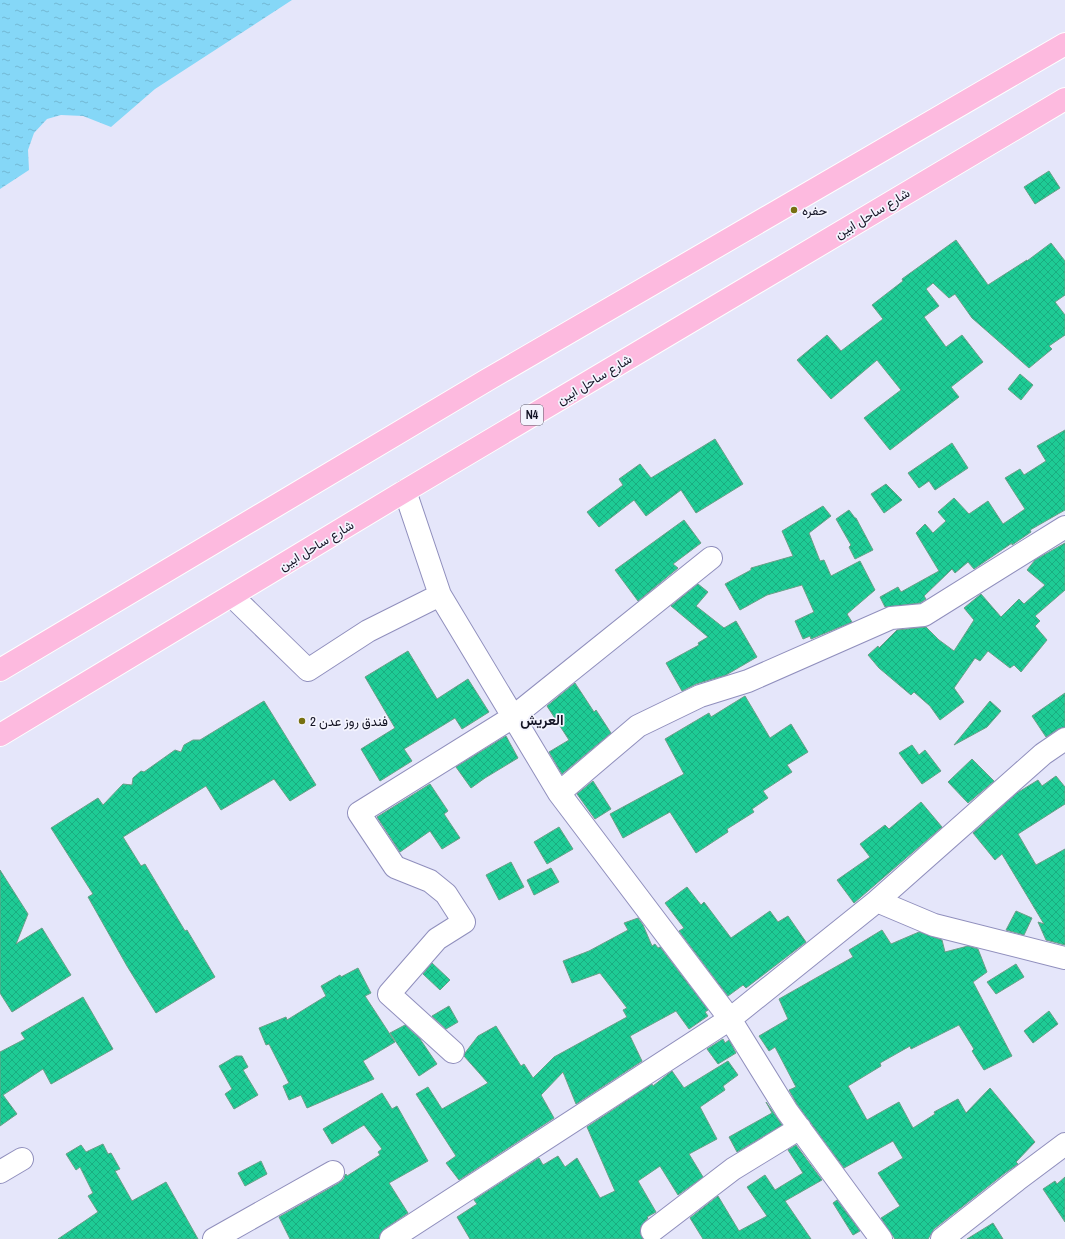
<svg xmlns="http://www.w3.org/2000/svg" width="1065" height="1239" font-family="'Archivo Narrow',Vazirmatn,sans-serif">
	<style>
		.water { fill: url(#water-ripples) }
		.building { fill: url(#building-cross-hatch); stroke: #6a9f87 }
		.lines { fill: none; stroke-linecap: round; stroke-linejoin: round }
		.minor-casing { stroke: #908fbd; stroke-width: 24 }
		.highway-casing { stroke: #fff; stroke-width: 24 }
		.minor { stroke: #fff; stroke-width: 22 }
		.highway { stroke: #fdbadf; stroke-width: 22 }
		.poi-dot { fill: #777010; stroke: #f4f4fe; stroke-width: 1.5 }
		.labels { text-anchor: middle; stroke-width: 3.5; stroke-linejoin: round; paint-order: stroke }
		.shield { fill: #f4f4fe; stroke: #565665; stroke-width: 1 }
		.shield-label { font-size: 12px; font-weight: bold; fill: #131324 }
		.poi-label { font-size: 13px; fill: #131324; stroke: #f4f4fe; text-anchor: start }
		.street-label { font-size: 13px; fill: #131324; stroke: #f4f4fe }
		.neighbourhood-label { font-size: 14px; font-weight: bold; fill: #131324; stroke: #f4f4fe }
	</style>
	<defs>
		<pattern id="water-ripples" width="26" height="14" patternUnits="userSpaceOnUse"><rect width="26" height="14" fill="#85d7f7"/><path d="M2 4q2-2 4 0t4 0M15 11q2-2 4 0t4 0" fill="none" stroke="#72b8d4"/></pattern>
		<pattern id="building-cross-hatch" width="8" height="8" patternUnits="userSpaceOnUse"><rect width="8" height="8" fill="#1ecb95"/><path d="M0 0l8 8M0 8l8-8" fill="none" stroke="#1aad80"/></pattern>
	</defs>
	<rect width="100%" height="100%" fill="#e5e6fa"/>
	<path class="water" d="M 0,0 L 292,0 L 155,89 L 111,127 L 83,116 L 61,115 L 47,119 L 34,133 L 28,150 L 29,170 L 0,189 Z"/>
	<path class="building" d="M 1049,171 L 1060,188 L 1035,204 L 1024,187 Z
		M 956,240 L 988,285 L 1027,260 L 1027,261 L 1051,243 L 1065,261 L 1065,295 L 1055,302 L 1065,315 L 1065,335 L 1049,346 L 1052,349 L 1029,368 L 972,318 L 955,294 L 949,298 L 933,283 L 926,289 L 939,306 L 924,317 L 946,347 L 962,335 L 983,362 L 951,387 L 959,397 L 890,450 L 864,418 L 901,390 L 877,360 L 831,399 L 797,360 L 827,335 L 841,351 L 883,319 L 872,305 L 903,281 L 902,279 Z
		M 1020,374 L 1033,385 L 1021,400 L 1008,389 Z
		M 1065,430 L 1065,510 L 1030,530 L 1031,532 L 1012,545 L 1012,543 L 974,569 L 968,562 L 955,573 L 952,569 L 924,596 L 926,599 L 920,603 L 885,607 L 880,597 L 898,587 L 901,592 L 939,571 L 916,533 L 925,524 L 933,533 L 946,521 L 938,512 L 954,498 L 969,514 L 988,501 L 1003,524 L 1025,509 L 1005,478 L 1020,469 L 1024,475 L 1046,461 L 1037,446 Z
		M 715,439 L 743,484 L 696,513 L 681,490 L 646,516 L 634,500 L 599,527 L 587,512 L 623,485 L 619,479 L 640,464 L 651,478 Z
		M 952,443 L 968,468 L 935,490 L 929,481 L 919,488 L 908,473 Z
		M 886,484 L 902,500 L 884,513 L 871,494 Z
		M 823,506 L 831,516 L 809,533 L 820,561 L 824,560 L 831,576 L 860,561 L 875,590 L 847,614 L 852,622 L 811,639 L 810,636 L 803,639 L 795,621 L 814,612 L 802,585 L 767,595 L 740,610 L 725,584 L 751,570 L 751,568 L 793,556 L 782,531 Z
		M 849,510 L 855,518 L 856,518 L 873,550 L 855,559 L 849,547 L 851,545 L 836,519 Z
		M 684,520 L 701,543 L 673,564 L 678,568 L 638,601 L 615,570 Z
		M 1065,543 L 1065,590 L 1035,616 L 1040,621 L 1035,626 L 1047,640 L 1021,672 L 1014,665 L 1010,668 L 988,651 L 980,661 L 975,658 L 954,688 L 964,702 L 940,720 L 930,706 L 914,692 L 911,695 L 879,668 L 868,655 L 878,646 L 879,648 L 897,630 L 926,627 L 939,640 L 954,651 L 974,620 L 964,608 L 981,594 L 1001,617 L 1019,599 L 1024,604 L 1045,585 L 1027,570 L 1035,560 Z
		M 698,584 L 708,592 L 696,606 L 724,628 L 736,621 L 757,657 L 726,675 L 696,684 L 682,691 L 666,663 L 699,645 L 698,643 L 708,637 L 671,606 Z
		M 408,651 L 437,699 L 468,679 L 489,712 L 462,729 L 455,718 L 404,749 L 412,761 L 380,781 L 361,749 L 395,728 L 365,677 Z
		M 575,683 L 594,712 L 596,710 L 611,733 L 562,774 L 549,752 L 569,740 L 547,706 Z
		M 1065,693 L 1065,727 L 1058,729 L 1046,737 L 1032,716 Z
		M 745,696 L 770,738 L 791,724 L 808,752 L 787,765 L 792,772 L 763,791 L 768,798 L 752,809 L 754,812 L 727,829 L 728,832 L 696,853 L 670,812 L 623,838 L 610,814 L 684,774 L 665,739 L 709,713 L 711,717 Z
		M 264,701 L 316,785 L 290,801 L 274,779 L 221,810 L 206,786 L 123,837 L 141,866 L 145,864 L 185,931 L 187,930 L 215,977 L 156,1013 L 127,966 L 88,897 L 93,894 L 51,828 L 98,798 L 103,805 L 123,784 L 132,785 L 133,778 L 141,771 L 144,772 L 175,750 L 181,752 L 184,745 L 193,740 L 200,740 Z
		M 990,701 L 1001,711 L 987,727 L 954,745 Z
		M 506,736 L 518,758 L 485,778 L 471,788 L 456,767 Z
		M 912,745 L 919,755 L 925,750 L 941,771 L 922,784 L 899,753 Z
		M 972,759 L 994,781 L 968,803 L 948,782 Z
		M 1056,776 L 1065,787 L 1065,804 L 1018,834 L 1036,865 L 1065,849 L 1065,945 L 1046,940 L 1038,922 L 1044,924 L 1002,854 L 995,860 L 973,833 L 1017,793 L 1038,780 L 1042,786 Z
		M 593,781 L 611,809 L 595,819 L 577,794 Z
		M 430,784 L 448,811 L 444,814 L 460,838 L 442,849 L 430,831 L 400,852 L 377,817 Z
		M 921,802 L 942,827 L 854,903 L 837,880 L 870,857 L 860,844 L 885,825 L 889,829 Z
		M 559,827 L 573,849 L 547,864 L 534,842 Z
		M 511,862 L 524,887 L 499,900 L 486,875 Z
		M 551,868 L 559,882 L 534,895 L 527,880 Z
		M 0,870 L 28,914 L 16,944 L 42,928 L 71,975 L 12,1012 L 0,993 Z
		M 687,887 L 701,905 L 704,902 L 731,938 L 770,911 L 778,922 L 788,916 L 806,942 L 746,988 L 743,985 L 728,996 L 679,931 L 684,928 L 665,903 Z
		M 1016,911 L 1032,918 L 1024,935 L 1006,930 Z
		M 638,918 L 643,925 L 652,946 L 655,944 L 658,948 L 660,947 L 708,1010 L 705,1012 L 708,1016 L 689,1029 L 676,1011 L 630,1036 L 642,1061 L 576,1104 L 563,1072 L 541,1095 L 554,1118 L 459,1180 L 446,1163 L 456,1156 L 416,1094 L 428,1087 L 442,1109 L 488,1083 L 464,1056 L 465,1053 L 478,1036 L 496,1026 L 521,1066 L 524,1064 L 533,1078 L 554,1057 L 627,1017 L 623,1010 L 627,1008 L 600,973 L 572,983 L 563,961 L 589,951 L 628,930 L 624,923 Z
		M 882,930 L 891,944 L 919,932 L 942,940 L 945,952 L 968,946 L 978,949 L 987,972 L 973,982 L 1012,1056 L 984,1070 L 972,1051 L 974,1049 L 959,1025 L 911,1049 L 910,1046 L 880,1063 L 881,1066 L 848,1086 L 867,1120 L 899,1102 L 913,1128 L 935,1114 L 934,1112 L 958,1099 L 966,1113 L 990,1088 L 1035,1142 L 1016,1162 L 1018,1164 L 1005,1173 L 934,1229 L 928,1239 L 895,1239 L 881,1218 L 900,1206 L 878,1173 L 903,1158 L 893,1141 L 844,1168 L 797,1104 L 789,1090 L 796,1087 L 775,1047 L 769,1051 L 759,1036 L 788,1019 L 779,999 L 853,957 L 849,950 Z
		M 432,963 L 450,980 L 440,990 L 423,974 Z
		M 1016,964 L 1024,977 L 996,994 L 987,982 Z
		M 358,968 L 371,993 L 365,996 L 395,1042 L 363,1061 L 374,1079 L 307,1108 L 301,1095 L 289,1100 L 283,1086 L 289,1083 L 269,1044 L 266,1045 L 259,1028 L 286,1017 L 287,1020 L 326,996 L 321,986 L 340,975 L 341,977 Z
		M 83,997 L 113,1049 L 51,1084 L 43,1069 L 3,1095 L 17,1114 L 0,1126 L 0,1052 L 25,1039 L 21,1033 Z
		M 449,1006 L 458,1022 L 446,1029 L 432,1016 Z
		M 1049,1011 L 1058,1024 L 1033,1043 L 1024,1031 Z
		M 405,1025 L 420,1039 L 437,1064 L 419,1076 L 390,1033 Z
		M 723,1039 L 725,1043 L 729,1040 L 736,1053 L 718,1064 L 707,1049 Z
		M 236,1056 L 242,1056 L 248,1067 L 243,1070 L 258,1095 L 234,1109 L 225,1094 L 232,1089 L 219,1066 Z
		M 728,1061 L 738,1075 L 723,1086 L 725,1090 L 700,1107 L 717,1139 L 689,1154 L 703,1177 L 678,1195 L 660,1166 L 638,1181 L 656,1212 L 647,1217 L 648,1218 L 641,1226 L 640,1233 L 643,1239 L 470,1239 L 457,1217 L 477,1204 L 474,1200 L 539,1158 L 543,1165 L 558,1156 L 565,1167 L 577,1158 L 600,1198 L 615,1191 L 587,1127 L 652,1084 L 653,1086 L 672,1071 L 684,1088 Z
		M 382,1093 L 392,1109 L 397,1106 L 428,1161 L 389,1183 L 408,1213 L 384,1229 L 380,1234 L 379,1239 L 290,1239 L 279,1217 L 339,1183 L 344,1179 L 345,1175 L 346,1174 L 347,1176 L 380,1155 L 378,1152 L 382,1149 L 364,1125 L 332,1144 L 323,1129 Z
		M 766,1102 L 782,1125 L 737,1152 L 729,1137 L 772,1113 Z
		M 103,1144 L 108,1154 L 111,1153 L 120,1169 L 115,1171 L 132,1201 L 166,1182 L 198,1239 L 58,1239 L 98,1212 L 88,1196 L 93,1193 L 80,1167 L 76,1170 L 66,1154 L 81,1145 L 86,1152 Z
		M 796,1145 L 822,1180 L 785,1201 L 811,1239 L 703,1239 L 690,1218 L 718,1196 L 739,1231 L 767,1216 L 747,1187 L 765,1175 L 775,1190 L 803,1173 L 788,1150 Z
		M 261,1161 L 267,1174 L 245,1186 L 238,1173 Z
		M 1065,1177 L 1065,1222 L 1043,1189 L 1055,1181 L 1057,1184 Z
		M 837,1200 L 860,1231 L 853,1235 L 833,1203 Z
		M 993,1223 L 1003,1239 L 967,1239 Z"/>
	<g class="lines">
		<defs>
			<path id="minor" d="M 440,595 L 559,793 L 730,1019 L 787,1111 L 881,1239
				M 232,596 L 308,670 L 368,631 L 440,595 L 405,491
				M 559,793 L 638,726 L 700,696 L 748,681 L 891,618 L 924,615 L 1065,527
				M 877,901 L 1043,754 L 1065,739
				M 453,1052 L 389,994 L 437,939 L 464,922 L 446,894 L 430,881 L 395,867 L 359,813 L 513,717 L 711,558
				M 0,1172 L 22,1159
				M 652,1231 L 733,1169 L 800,1128
				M 214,1239 L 333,1172
				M 391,1239 L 730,1019 L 877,901 L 934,925 L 1065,958
				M 942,1239 L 1017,1180 L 1065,1144"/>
			<path id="highway" d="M 0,670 L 487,380 L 1065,44
				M 0,735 L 405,491 L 1065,99"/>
		</defs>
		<use href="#minor" class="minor-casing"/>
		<use href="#highway" class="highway-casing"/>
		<use href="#minor" class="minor"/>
		<use href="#highway" class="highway"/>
	</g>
	<g class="poi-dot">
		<circle cx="794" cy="210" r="4"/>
		<circle cx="302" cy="721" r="4"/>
	</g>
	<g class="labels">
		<rect class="shield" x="521" y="405" width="22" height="20" rx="3"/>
		<g class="shield-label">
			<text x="532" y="419">N4</text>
		</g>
		<g class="poi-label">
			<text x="802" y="215">حفره</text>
			<text x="310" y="726">فندق روز عدن 2</text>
		</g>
		<g class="street-label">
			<text transform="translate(872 213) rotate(-31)" y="5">شارع ساحل ابين</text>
			<text transform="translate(594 379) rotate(-31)" y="5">شارع ساحل ابين</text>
			<text transform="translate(316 545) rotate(-31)" y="5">شارع ساحل ابين</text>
		</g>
		<g class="neighbourhood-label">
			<text x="542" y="725">العريش</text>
		</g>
	</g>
</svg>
